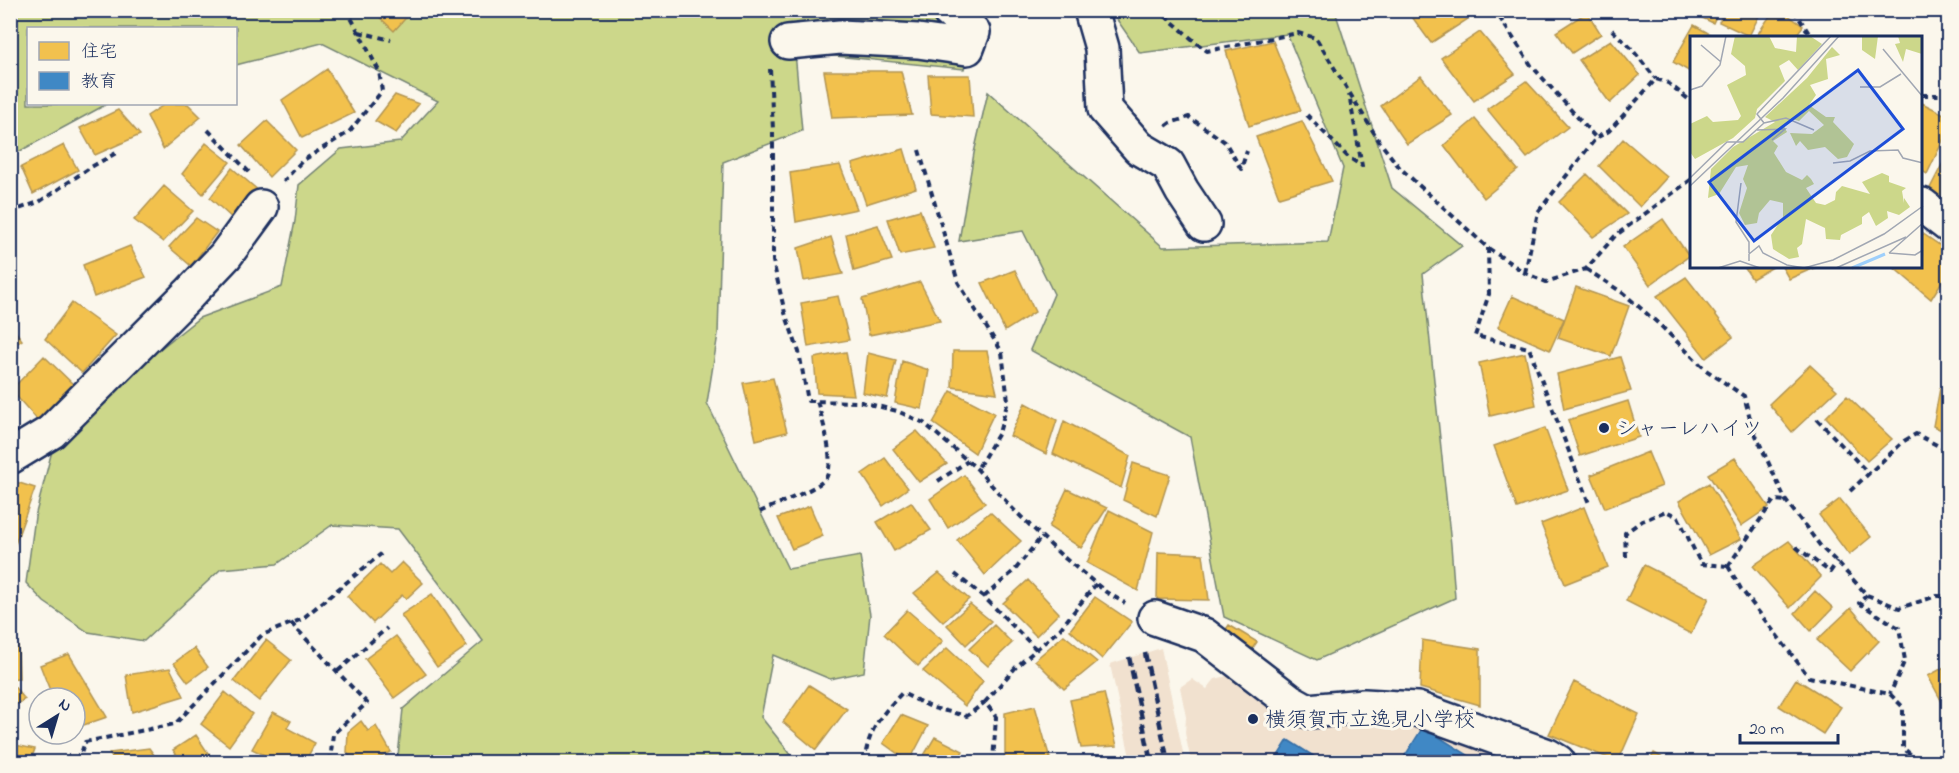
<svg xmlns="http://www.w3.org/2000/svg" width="1959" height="773" font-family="'Indie Flower','Klee One',sans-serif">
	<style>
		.built { fill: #f1e1cf }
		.green { fill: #ccd78a; stroke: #748374; stroke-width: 1.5 }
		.homes { fill: #f2c14e; stroke: #b29553; stroke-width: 1.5 }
		.schools { fill: #3f88c5; stroke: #346da6; stroke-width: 1.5 }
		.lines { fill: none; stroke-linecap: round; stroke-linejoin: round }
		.minor-casing { stroke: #1b2f5e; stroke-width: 38 }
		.path { stroke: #1b2f5e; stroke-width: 4; stroke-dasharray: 6 4.5; stroke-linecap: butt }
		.minor { stroke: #fbf7ec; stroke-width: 33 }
		.rail { stroke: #1b2f5e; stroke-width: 4.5; stroke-dasharray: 9 4.5; stroke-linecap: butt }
		.poi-dot { fill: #1b2f5e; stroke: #fbf7ec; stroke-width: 2 }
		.labels { text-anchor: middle; stroke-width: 6; stroke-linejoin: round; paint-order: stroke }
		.poi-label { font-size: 21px; fill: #1b2f5e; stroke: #fbf7ec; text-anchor: start }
		.inset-river { fill: none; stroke: #9ecffb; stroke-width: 3 }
		.inset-road { fill: none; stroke: #a1a7b3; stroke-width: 1.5 }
		.view { fill: #1d4ed8; fill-opacity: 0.15; stroke: #1d4ed8; stroke-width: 3 }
		.inset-edge { fill: none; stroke: #1b2f5e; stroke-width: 3 }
	</style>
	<rect width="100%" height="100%" fill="#fbf7ec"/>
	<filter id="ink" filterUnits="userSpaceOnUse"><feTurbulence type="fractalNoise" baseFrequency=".0167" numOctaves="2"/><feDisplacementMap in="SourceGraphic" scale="12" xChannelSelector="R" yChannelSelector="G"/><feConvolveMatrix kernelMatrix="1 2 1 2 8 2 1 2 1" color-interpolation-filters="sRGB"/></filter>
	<g filter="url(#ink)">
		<path class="built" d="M 1161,648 L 1185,762 L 1131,762 L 1110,664 Z
			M 1244,672 L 1295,715 L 1412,716 L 1543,762 L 1191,762 L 1185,733 L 1186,717 L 1180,687 L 1192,679 L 1207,689 L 1215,679 Z"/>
		<path class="green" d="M 21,11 L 981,11 L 964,69 L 795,52 L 802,131 L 723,162 L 718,334 L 707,403 L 788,569 L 860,556 L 870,615 L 864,672 L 830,679 L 773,655 L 761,717 L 792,756 L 790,762 L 386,762 L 398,756 L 403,709 L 483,641 L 398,529 L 332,525 L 277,564 L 221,569 L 144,641 L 88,632 L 44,602 L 26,583 L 35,517 L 54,443 L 126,376 L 199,318 L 282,287 L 295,221 L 299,185 L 341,149 L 400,142 L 438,101 L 322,43 L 236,65 L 236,28 L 28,28 L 28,104 L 107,104 L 11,156 L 11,21 Z
			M 1111,11 L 1335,11 L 1392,188 L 1462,246 L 1423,274 L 1451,545 L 1455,598 L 1317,660 L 1224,617 L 1190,437 L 1030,350 L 1054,294 L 1023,231 L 959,241 L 974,153 L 988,92 L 1163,247 L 1328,242 L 1343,168 L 1287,34 L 1140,53 Z"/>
		<path class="homes" d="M 372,10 L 413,10 L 394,31 Z
			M 1407,10 L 1463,10 L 1468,19 L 1431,43 Z
			M 1686,10 L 1719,10 L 1713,23 Z
			M 1725,10 L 1762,10 L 1749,36 L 1719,22 Z
			M 1774,10 L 1781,10 L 1803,26 L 1794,38 L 1755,38 Z
			M 1587,12 L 1601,34 L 1572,53 L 1556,32 Z
			M 1694,25 L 1717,38 L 1692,38 L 1692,73 L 1673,62 Z
			M 1480,32 L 1515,74 L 1474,101 L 1441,58 Z
			M 1611,40 L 1640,75 L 1610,103 L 1579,60 Z
			M 1273,41 L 1301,110 L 1249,126 L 1226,51 Z
			M 327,69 L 354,113 L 302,138 L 282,100 Z
			M 824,71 L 901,71 L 912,115 L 832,118 Z
			M 928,75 L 970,75 L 973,117 L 931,114 Z
			M 1421,76 L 1452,115 L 1407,144 L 1381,106 Z
			M 1526,81 L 1568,127 L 1527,158 L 1487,109 Z
			M 395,95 L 419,104 L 396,133 L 375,121 Z
			M 1922,103 L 1948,116 L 1948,130 L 1927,174 L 1922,171 Z
			M 165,104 L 188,104 L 201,117 L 163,149 L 147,116 Z
			M 118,110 L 140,135 L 95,155 L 80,128 Z
			M 1475,119 L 1518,170 L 1484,198 L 1444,145 Z
			M 267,121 L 296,150 L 269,177 L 241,145 Z
			M 1302,121 L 1332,181 L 1279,197 L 1256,137 Z
			M 1623,139 L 1667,177 L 1640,207 L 1599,166 Z
			M 206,143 L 230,162 L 203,194 L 182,174 Z
			M 64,145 L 78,170 L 33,194 L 21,167 Z
			M 904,149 L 916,188 L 866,204 L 852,164 Z
			M 1948,153 L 1948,208 L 1926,196 Z
			M 840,165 L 857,209 L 796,222 L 790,173 Z
			M 232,168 L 259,191 L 233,219 L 210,198 Z
			M 1587,174 L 1627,214 L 1593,237 L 1559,202 Z
			M 164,186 L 193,211 L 163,242 L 134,220 Z
			M 920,210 L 934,248 L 900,255 L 888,219 Z
			M 196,218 L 217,232 L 191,266 L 169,247 Z
			M 1663,219 L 1689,256 L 1650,285 L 1623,247 Z
			M 878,225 L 892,260 L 854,271 L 846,234 Z
			M 1922,233 L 1948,251 L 1948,272 L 1931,299 L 1893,267 L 1922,267 Z
			M 831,237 L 843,274 L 804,281 L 798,248 Z
			M 130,246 L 146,277 L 94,297 L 83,265 Z
			M 1744,267 L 1773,267 L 1752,279 Z
			M 1782,267 L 1816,267 L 1789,279 Z
			M 1015,270 L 1035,312 L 1005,331 L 982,283 Z
			M 1686,277 L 1733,337 L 1706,358 L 1657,296 Z
			M 920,282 L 940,321 L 869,335 L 862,299 Z
			M 1576,287 L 1629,306 L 1611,356 L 1558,338 Z
			M 838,296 L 849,340 L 808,347 L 801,303 Z
			M 1512,296 L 1564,319 L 1550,350 L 1498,327 Z
			M 72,303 L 116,335 L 82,373 L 45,339 Z
			M 10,324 L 22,340 L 10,348 Z
			M 953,351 L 987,351 L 997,393 L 952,387 Z
			M 846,352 L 854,395 L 817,393 L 814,358 Z
			M 868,353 L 896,360 L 887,398 L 863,393 Z
			M 1525,353 L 1536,405 L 1490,416 L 1479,363 Z
			M 44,356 L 76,387 L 40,423 L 11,390 Z
			M 1620,357 L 1631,391 L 1564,409 L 1557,374 Z
			M 902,361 L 929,370 L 922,409 L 895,403 Z
			M 1810,365 L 1837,390 L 1792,432 L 1769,404 Z
			M 773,378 L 787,432 L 756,440 L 743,383 Z
			M 1940,388 L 1948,391 L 1948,433 L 1933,426 Z
			M 951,391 L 994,413 L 975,453 L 933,423 Z
			M 1847,396 L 1892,439 L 1867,461 L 1826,417 Z
			M 1628,401 L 1639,437 L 1580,456 L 1568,420 Z
			M 1025,403 L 1057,420 L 1046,454 L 1010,436 Z
			M 1064,421 L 1130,456 L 1121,488 L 1053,454 Z
			M 1545,428 L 1568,490 L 1517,508 L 1494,446 Z
			M 917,431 L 947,464 L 919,482 L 893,449 Z
			M 1648,452 L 1662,486 L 1605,508 L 1591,475 Z
			M 885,458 L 908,488 L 883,506 L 862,474 Z
			M 1735,458 L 1769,507 L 1741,526 L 1708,474 Z
			M 1133,463 L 1170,475 L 1157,516 L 1123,500 Z
			M 964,475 L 985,503 L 948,528 L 930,499 Z
			M 10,480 L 35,488 L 13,550 L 10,549 Z
			M 1709,483 L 1741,539 L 1709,555 L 1679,501 Z
			M 1067,489 L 1107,508 L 1081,548 L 1049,527 Z
			M 1840,499 L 1871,537 L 1849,555 L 1819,515 Z
			M 911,502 L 931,530 L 894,551 L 877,522 Z
			M 810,506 L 823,536 L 792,549 L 778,518 Z
			M 1584,507 L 1608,567 L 1565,584 L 1541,524 Z
			M 1109,510 L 1153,532 L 1138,591 L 1087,563 Z
			M 990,512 L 1021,541 L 985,575 L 957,540 Z
			M 1789,541 L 1821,577 L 1790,608 L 1753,566 Z
			M 1158,552 L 1203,554 L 1209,600 L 1157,599 Z
			M 402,562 L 423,583 L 406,599 L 402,595 L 373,623 L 347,596 L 380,564 L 390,574 Z
			M 1644,565 L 1709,598 L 1691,634 L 1626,601 Z
			M 939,573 L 969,599 L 943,622 L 914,593 Z
			M 1028,580 L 1059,613 L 1036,636 L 1003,603 Z
			M 1815,591 L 1833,608 L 1811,631 L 1795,613 Z
			M 432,594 L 467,646 L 437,667 L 401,615 Z
			M 1095,597 L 1132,622 L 1102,659 L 1070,630 Z
			M 970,604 L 991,621 L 966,645 L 947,625 Z
			M 10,605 L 12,605 L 18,636 L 10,635 Z
			M 1851,608 L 1879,641 L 1850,671 L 1817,640 Z
			M 907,610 L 943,641 L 918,666 L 884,634 Z
			M 994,625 L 1012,643 L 988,666 L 969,649 Z
			M 1229,625 L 1257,642 L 1245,659 L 1220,638 Z
			M 1064,635 L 1097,662 L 1064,689 L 1035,660 Z
			M 396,636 L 426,674 L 394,698 L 365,659 Z
			M 266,640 L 291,660 L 259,701 L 234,681 Z
			M 1422,640 L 1480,649 L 1480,705 L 1420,688 Z
			M 10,646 L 18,646 L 19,678 L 10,679 Z
			M 194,648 L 208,667 L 188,682 L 174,663 Z
			M 947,648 L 983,681 L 965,706 L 923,671 Z
			M 69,654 L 107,717 L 75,728 L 75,698 L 53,698 L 40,665 Z
			M 1948,665 L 1948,713 L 1928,676 Z
			M 170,668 L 184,696 L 132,712 L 126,675 Z
			M 1796,679 L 1841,707 L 1823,734 L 1779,706 Z
			M 10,682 L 25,699 L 10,708 Z
			M 1574,682 L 1639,714 L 1618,762 L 1549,734 Z
			M 809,685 L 847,709 L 816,750 L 783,722 Z
			M 225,692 L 252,714 L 229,746 L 201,724 Z
			M 1104,693 L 1117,746 L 1081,748 L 1070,700 Z
			M 1035,706 L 1051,762 L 1005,762 L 1005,713 Z
			M 273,712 L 291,721 L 287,728 L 315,743 L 305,762 L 278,762 L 252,749 Z
			M 901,715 L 928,726 L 909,762 L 883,743 Z
			M 361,721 L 368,731 L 376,726 L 391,752 L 372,762 L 353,762 L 347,752 L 348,732 Z
			M 196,735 L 214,762 L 182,762 L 173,750 Z
			M 935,737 L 963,751 L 957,762 L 920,762 Z
			M 10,744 L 35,749 L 30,762 L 10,762 Z
			M 149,748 L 159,762 L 115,762 L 109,753 Z
			M 1654,753 L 1670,762 L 1649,762 Z"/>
		<path class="schools" d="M 1423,727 L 1479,762 L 1401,762 Z
			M 1288,740 L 1323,762 L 1274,762 Z"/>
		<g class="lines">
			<defs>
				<path id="minor" d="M 1091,10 L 1102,48 L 1105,109 L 1139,148 L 1168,165 L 1182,191 L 1204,224
					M 788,42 L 840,37 L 918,41 L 967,48 L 973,32 L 948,10
					M 1922,205 L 1948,225
					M 10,457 L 51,432 L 189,294 L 225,256 L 261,207
					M 1155,618 L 1204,635 L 1290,701 L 1308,711 L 1364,706 L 1417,709 L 1548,756 L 1558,762"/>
			</defs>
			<use href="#minor" class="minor-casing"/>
			<path class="path" d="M 1156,10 C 1175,22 1189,38 1207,51 L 1298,33 L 1316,38 L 1379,141 L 1400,168 L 1488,248 L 1525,273 L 1546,282 L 1586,269 L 1615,236 L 1692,179
				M 1492,10 L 1496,12 L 1531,65 L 1596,138
				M 1794,10 L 1812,38
				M 1612,30 L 1631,48 L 1656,79
				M 359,32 L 391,40
				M 770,69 L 773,130 L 773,261 L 785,313 L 799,352 L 808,401 L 861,402 L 897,411 L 924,423 L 977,469 L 1013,509 L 1061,555 L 1106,592 L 1125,603
				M 1922,95 L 1948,95
				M 1307,115 L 1348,157 L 1362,166 L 1349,94
				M 1166,126 L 1170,123 L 1189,117 L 1225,142 L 1241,169 L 1247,151
				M 208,130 L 252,175
				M 919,150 L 958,282 L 1002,352 L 1008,401 L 999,433 L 977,469
				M 283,182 L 302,161 L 349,132 L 382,91 L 379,71 L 347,10
				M 10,212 L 39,202 L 91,167 L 118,152
				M 1488,248 L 1489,294 L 1475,336 L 1529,348 L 1590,506
				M 1586,269 L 1623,293 L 1660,325 L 1706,370 L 1744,396 L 1753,429 L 1786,501 L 1822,548 L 1837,562 L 1867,595 L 1899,608 L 1937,596 L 1948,596
				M 1525,273 L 1538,212 L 1596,138 L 1609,131 L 1656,79 L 1668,83 L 1692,102
				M 1817,419 L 1869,474
				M 938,481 L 968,461
				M 1850,491 L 1904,441 L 1916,434 L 1948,451
				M 760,512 C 774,505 820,488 826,478 C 836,461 822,419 817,401
				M 1796,547 L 1830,572 L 1837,562
				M 1626,557 L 1625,533 L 1642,521 L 1666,511 L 1678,517 L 1701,564 L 1728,566
				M 1728,566 L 1741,589 L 1809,677 L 1890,694 L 1903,707 L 1903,748 L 1920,762
				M 1728,566 L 1774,500 L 1786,501
				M 955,574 L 984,597 L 1036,649
				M 1867,595 L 1859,603 L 1899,628 L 1905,660 L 1890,694
				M 984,597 L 1015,570 L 1042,536
				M 291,623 L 367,703 L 333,734 L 330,762
				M 338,671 L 387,628
				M 78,762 L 85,742 L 175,724 L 262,635 L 302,619 L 381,554
				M 864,762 C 869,729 880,716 902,693 L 933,708 L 967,716 L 985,702
				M 993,762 L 996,717 L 985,702 L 1016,667 L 1060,629 L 1096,584"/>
			<use href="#minor" class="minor"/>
			<path class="rail" d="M 1145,653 L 1168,762
				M 1129,657 L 1151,762"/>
		</g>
	</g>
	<g class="poi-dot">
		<circle cx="1604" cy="428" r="6"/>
		<circle cx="1253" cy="719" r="6"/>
	</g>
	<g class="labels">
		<g class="poi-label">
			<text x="1616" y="435">シャーレハイツ</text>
			<text x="1265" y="726">横須賀市立逸見小学校</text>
		</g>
	</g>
	<g transform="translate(1690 36)">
		<rect width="232" height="232" fill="#fbf7ec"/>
		<path d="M 45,0 L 79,0 L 85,12 L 106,16 L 107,0 L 120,0 L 132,8 L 108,34 L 99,24 L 89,30 L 95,45 L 67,73 L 65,82 L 43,102 L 5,123 L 0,116 L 0,88 L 17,80 L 23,86 L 48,84 L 51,80 L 37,49 L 56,39 L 55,30 L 41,18 ZM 172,0 L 188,0 L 185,23 L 172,14 ZM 208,0 L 232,1 L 232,18 L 216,13 L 213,26 L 205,8 L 210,7 ZM 142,11 L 150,19 L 136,23 L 138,43 L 120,49 L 126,59 L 119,69 L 136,81 L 145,81 L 143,86 L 164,108 L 157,121 L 148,123 L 135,111 L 118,114 L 110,105 L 106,110 L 100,97 L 122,98 L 134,89 L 119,75 L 109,85 L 102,83 L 94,90 L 97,96 L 83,105 L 88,110 L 84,117 L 96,136 L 112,144 L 117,139 L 121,143 L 124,148 L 116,152 L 126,167 L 135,169 L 145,164 L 146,156 L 152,150 L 180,158 L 172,146 L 192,137 L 199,140 L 199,146 L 216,152 L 212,155 L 214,167 L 214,162 L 220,171 L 209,179 L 197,175 L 198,182 L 186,190 L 179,176 L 172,181 L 172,188 L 151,199 L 150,204 L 136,203 L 135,192 L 116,183 L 112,208 L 107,212 L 109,221 L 99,223 L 83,213 L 81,199 L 93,181 L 93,167 L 80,164 L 69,177 L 67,187 L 55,189 L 49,177 L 57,152 L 53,143 L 58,129 L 46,131 L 29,158 L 18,162 L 21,133 L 43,111 L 85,86 L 75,81 L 117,42 Z" fill="#ccd78a"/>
		<path class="inset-river" d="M 162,232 L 195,218"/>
		<path class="inset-road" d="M 11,9 L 31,26M 193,13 L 233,61M 170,51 L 190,51 L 211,38M 0,54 L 12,50 L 30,29 L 36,0M 74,87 L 96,82 L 124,94M 67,94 L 95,93 L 82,104M 143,127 L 160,125 L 180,115 L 208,114 L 213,122 L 233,127M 0,142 L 37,106 L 53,106 L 74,87 L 67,78 L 141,0M 51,147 L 46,186 L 59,206 L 59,217M 0,150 L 93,62 L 149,0M 199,217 L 233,187M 199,217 L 225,219 L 233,214M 59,225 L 59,218 L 69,210 L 73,217 L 97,229 L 114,232 L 143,224 L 194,198 L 233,170M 28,232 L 50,225 L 70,232M 146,232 L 216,201"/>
		<path class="view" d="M 168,34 L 213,93 L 64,205 L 19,146 Z"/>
		<rect width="232" height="232" class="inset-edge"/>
	</g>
	<rect width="1959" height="773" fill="none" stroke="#fbf7ec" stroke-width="36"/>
	<rect x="18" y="18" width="1923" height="737" fill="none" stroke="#1b2f5e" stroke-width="2" filter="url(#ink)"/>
	<rect x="27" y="27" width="210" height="78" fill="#fbf7ec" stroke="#a1a7b3" stroke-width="1.5"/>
	<rect x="39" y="42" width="30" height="18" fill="#f2c14e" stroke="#a1a7b3" stroke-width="1.5"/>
	<text x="81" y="57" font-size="18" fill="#1b2f5e">住宅</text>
	<rect x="39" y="72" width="30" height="18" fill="#3f88c5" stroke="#a1a7b3" stroke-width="1.5"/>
	<text x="81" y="87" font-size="18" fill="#1b2f5e">教育</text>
	<g transform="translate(57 716) rotate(37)"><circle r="28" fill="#fbf7ec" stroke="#a1a7b3" stroke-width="1.5"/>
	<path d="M0-4.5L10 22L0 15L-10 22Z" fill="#1b2f5e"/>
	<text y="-9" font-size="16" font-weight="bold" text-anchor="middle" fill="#1b2f5e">N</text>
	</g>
	<path d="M1740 734v9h98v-9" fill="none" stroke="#1b2f5e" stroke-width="3"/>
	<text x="1749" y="734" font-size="18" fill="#1b2f5e" stroke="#fbf7ec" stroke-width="4.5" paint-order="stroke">20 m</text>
</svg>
